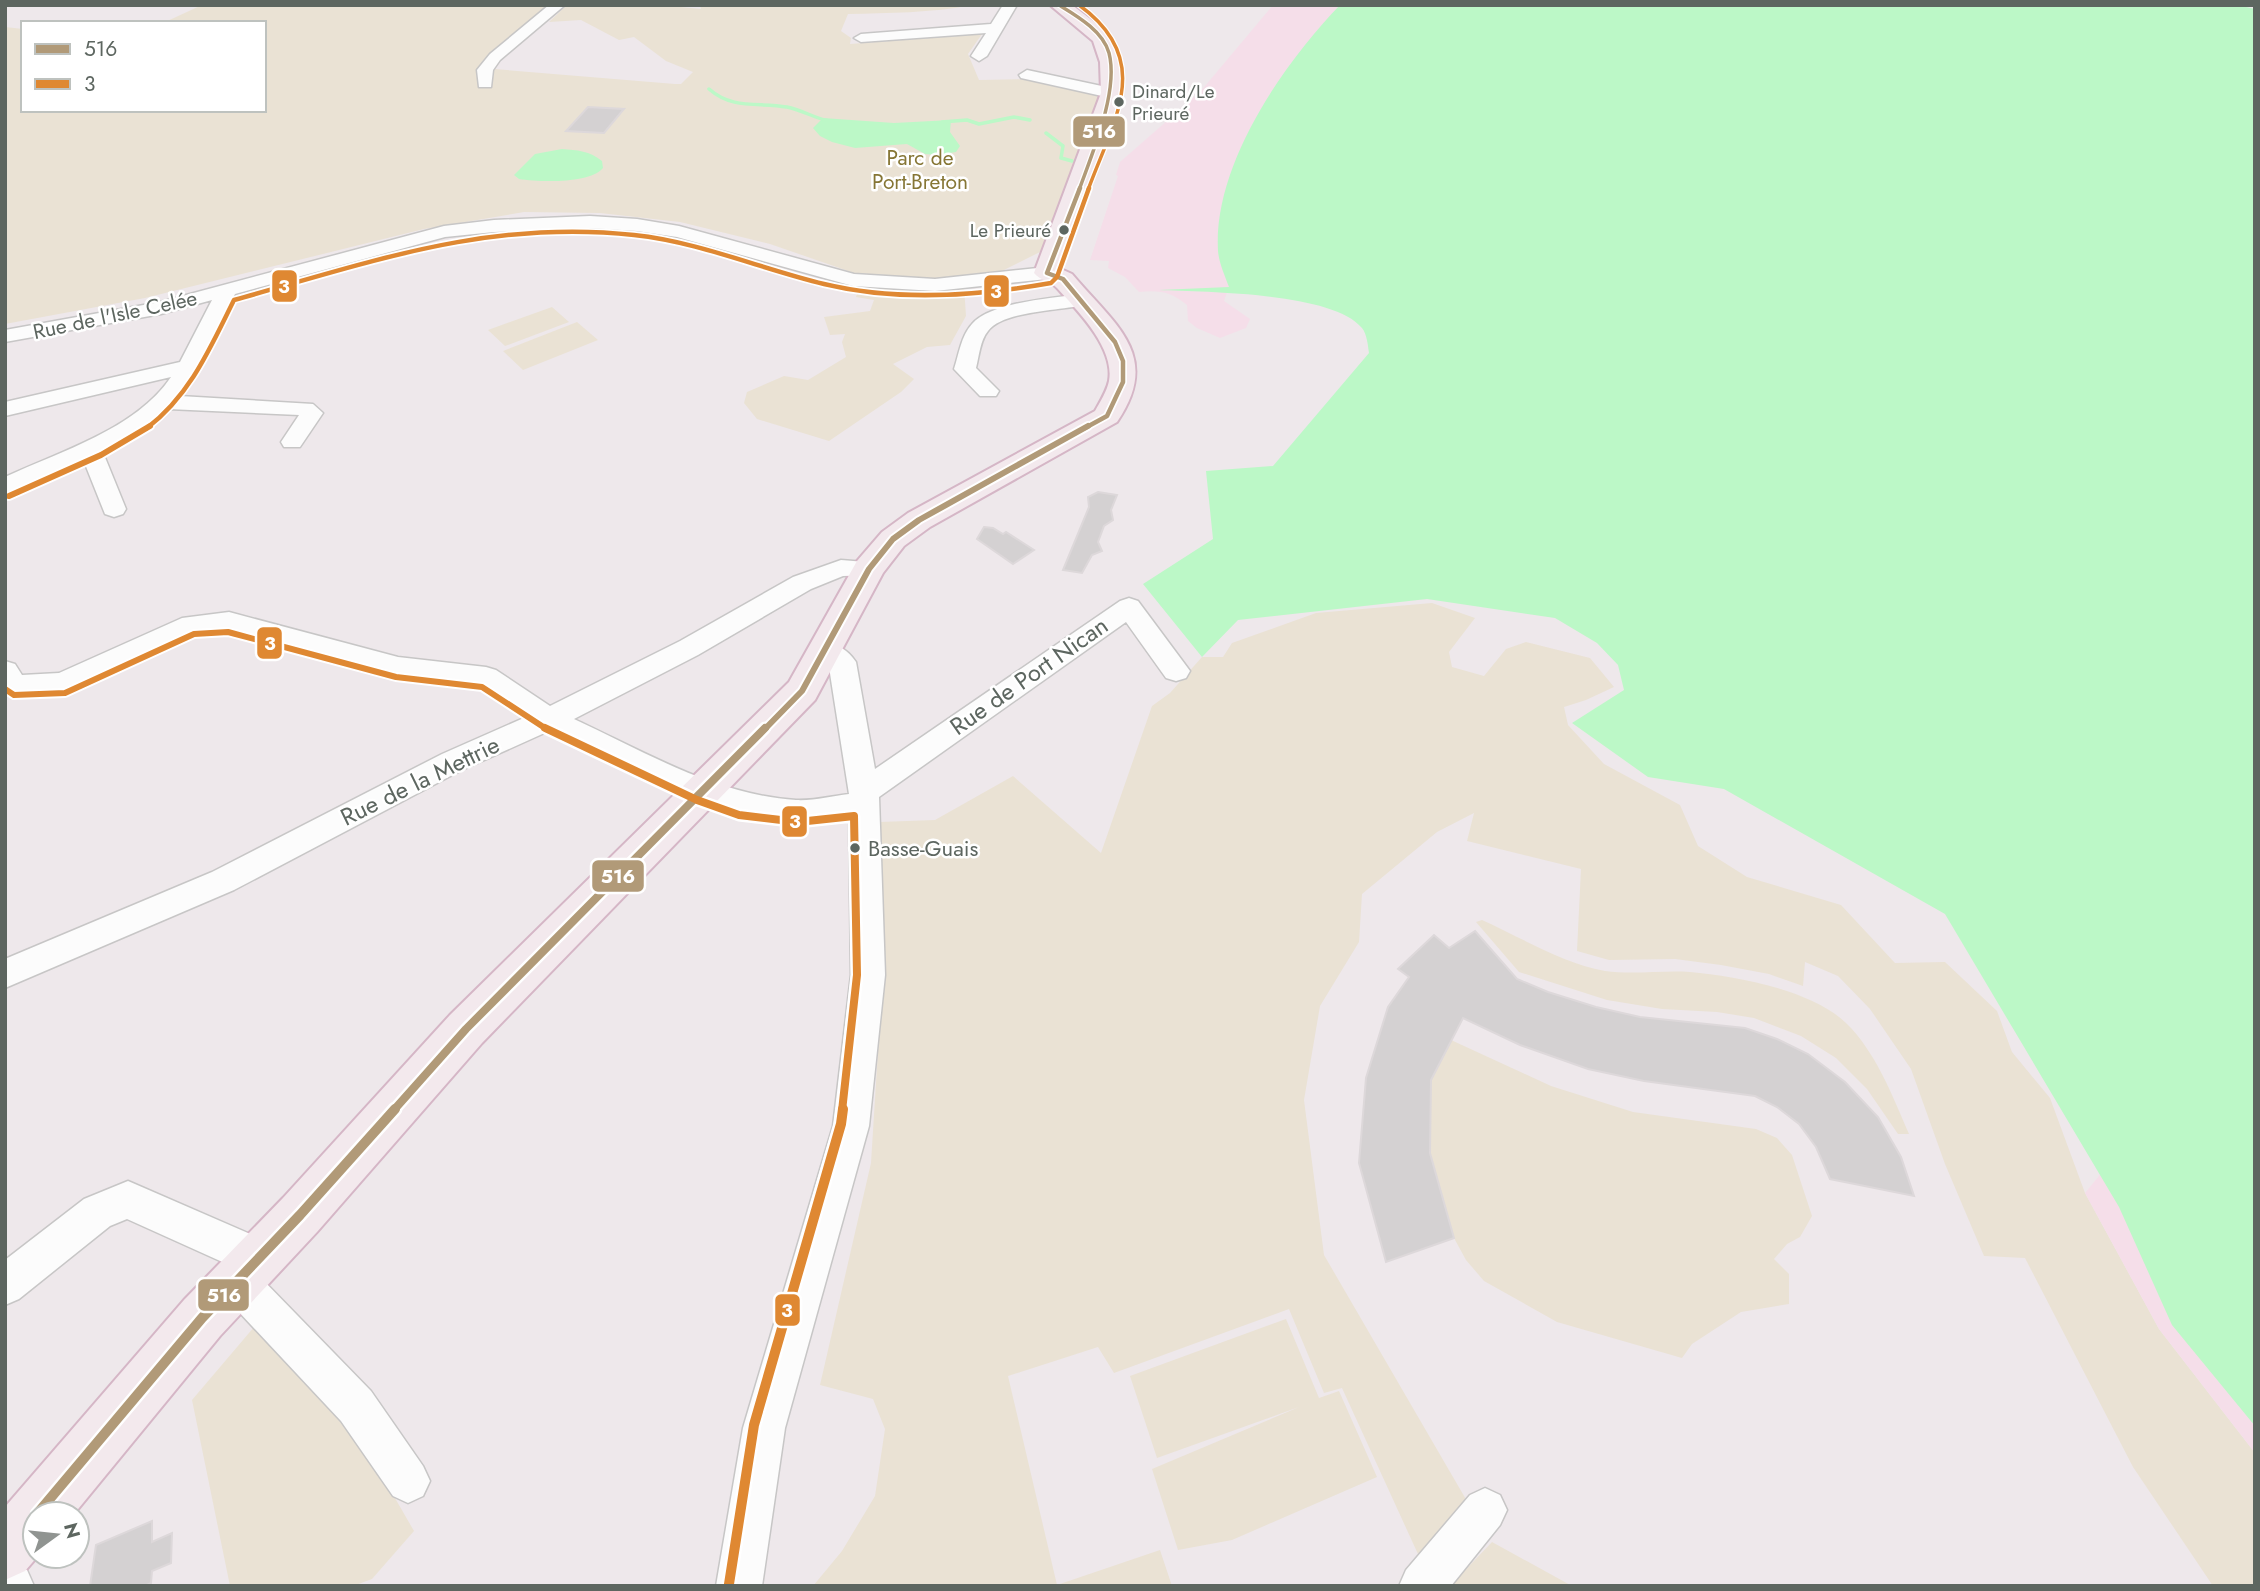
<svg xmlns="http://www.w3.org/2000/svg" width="2260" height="1591" font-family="Jost,sans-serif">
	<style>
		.green { fill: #eae2d4 }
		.sand { fill: #f5dee9 }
		.water { fill: #bcf8c7 }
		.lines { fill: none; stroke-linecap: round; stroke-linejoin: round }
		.stream { stroke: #bcf8c7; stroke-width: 3.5 }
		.building { fill: #d4d1d2; stroke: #ddd8da; stroke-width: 2 }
		.minor-casing { stroke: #c7c6c6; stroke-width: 3 }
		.major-casing { stroke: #d5b6c6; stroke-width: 4 }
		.minor { fill: #fcfcfc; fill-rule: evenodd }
		.major { fill: #f3e9ed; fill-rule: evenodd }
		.bus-1-far4-casing { stroke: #fff; stroke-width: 6 }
		.bus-1-far3-casing { stroke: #fff; stroke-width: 8 }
		.bus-1-far2-casing { stroke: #fff; stroke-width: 10 }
		.bus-1-far1-casing { stroke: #fff; stroke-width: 13 }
		.bus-1-casing { stroke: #fff; stroke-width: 15 }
		.bus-2-far4-casing { stroke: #fff; stroke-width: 6 }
		.bus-2-far3-casing { stroke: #fff; stroke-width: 8 }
		.bus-2-far2-casing { stroke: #fff; stroke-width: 10 }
		.bus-2-far1-casing { stroke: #fff; stroke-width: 13 }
		.bus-2-casing { stroke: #fff; stroke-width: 15 }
		.bus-1-far4 { stroke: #b19a78; stroke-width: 3.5 }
		.bus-1-far3 { stroke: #b19a78; stroke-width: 4.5 }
		.bus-1-far2 { stroke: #b19a78; stroke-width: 6 }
		.bus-1-far1 { stroke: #b19a78; stroke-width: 8 }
		.bus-1 { stroke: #b19a78; stroke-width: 10 }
		.bus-2-far4 { stroke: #df8832; stroke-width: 3.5 }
		.bus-2-far3 { stroke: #df8832; stroke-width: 4.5 }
		.bus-2-far2 { stroke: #df8832; stroke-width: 6 }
		.bus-2-far1 { stroke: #df8832; stroke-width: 8 }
		.bus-2 { stroke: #df8832; stroke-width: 10 }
		.bus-dot { fill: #5d6660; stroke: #fff; stroke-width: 2.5 }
		.labels { text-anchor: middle; stroke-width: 5; stroke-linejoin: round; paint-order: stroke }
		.far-bus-label { font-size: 19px; fill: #5d6660; stroke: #fff; text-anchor: start }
		.far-park-label { font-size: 21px; fill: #867635; stroke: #fff }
		.far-street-label { font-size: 21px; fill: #5d6660; stroke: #fff }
		.bus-label { font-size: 22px; fill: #5d6660; stroke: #fff; text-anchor: start }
		.street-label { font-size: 24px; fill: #5d6660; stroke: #fff }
		.line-badge { stroke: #fff; stroke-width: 2.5 }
		.badge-label { font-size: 19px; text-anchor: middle; font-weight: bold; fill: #fff }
	</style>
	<rect width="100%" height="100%" fill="#eee8eb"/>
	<path class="green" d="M 202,5 L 551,5 C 526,23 500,42 482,68 L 675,84 L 681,84 L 693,72 L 666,61 L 634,37 L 619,40 L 581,20 L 549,22 L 567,5 L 661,5 L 701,9 L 700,5 L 972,5 C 932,13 887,13 848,14 L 841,31 L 851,38 L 850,44 L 982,34 L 968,54 L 979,80 L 1030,79 L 1100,95 L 1042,251 L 1002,271 L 945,279 L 854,273 L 770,244 L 680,222 L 600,213 L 524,212 L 424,229 L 145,298 L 5,324 L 5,27 L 23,29 L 23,110 L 264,110 L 264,23 L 163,23 Z
		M 860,285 L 964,287 L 966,316 L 950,345 L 927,347 L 893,364 L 914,379 L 901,392 L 829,441 L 757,419 L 744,403 L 747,392 L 784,376 L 808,380 L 846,357 L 842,342 L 845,334 L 830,335 L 824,317 L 870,311 L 874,300 L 856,297 Z
		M 552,307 L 569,322 L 505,346 L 488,330 Z
		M 577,322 L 598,340 L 523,370 L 503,351 Z
		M 1432,603 L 1475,618 L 1449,652 L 1452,667 L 1484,676 L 1506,649 L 1526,642 L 1590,658 L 1614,687 L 1586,700 L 1564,707 L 1568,725 L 1604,764 L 1680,805 L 1698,846 L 1747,877 L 1841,905 L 1895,963 L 1945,962 L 1997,1011 L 2012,1052 L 2050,1098 L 2085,1193 L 2159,1329 L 2255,1453 L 2255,1586 L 2213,1586 L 2133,1467 L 2025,1258 L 1984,1256 L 1945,1164 L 1911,1069 L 1870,1009 L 1838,976 L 1805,962 L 1803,986 L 1769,974 L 1721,965 L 1675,959 L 1609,960 L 1577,951 L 1581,869 L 1467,841 L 1474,813 L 1437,832 L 1362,894 L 1359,942 L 1320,1006 L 1304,1100 L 1324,1255 L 1471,1508 L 1423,1565 L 1342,1388 L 1324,1393 L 1289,1309 L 1114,1373 L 1098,1347 L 1008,1376 L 1057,1585 L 1160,1550 L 1172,1586 L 813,1586 L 842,1551 L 875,1496 L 885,1429 L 873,1399 L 820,1385 L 871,1163 L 882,987 L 879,822 L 935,820 L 1013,776 L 1101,853 L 1152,706 L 1170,693 L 1202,657 L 1223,657 L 1232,643 L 1316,613 Z
		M 1482,920 C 1522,938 1562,963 1605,971 C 1633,975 1662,970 1690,972 C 1736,976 1812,990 1846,1023 C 1876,1052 1893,1097 1909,1134 L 1898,1134 L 1867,1089 L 1836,1058 L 1801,1036 L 1754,1018 L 1717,1012 L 1662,1009 L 1607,1000 L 1519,972 L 1476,922 Z
		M 1451,1040 L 1551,1086 L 1633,1112 L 1756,1129 L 1777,1138 L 1792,1155 L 1812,1216 L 1800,1237 L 1787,1244 L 1774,1259 L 1789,1274 L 1789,1304 L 1741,1312 L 1692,1344 L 1682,1358 L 1557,1322 L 1484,1281 L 1466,1260 L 1454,1238 L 1430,1153 L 1431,1080 Z
		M 1286,1319 L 1319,1398 L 1339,1391 L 1377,1477 L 1232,1540 L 1178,1550 L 1152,1469 L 1299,1407 L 1157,1458 L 1130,1376 Z
		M 260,1320 L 351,1422 L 414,1531 L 372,1579 L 353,1586 L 230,1586 L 192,1400 Z
		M 1492,1542 L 1572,1586 L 1450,1586 Z"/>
	<path class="sand" d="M 1273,5 L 1825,5 L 1229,287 L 1224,301 L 1250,319 L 1246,328 L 1220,338 L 1197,328 L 1188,321 L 1187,305 C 1171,292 1160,290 1139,292 L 1125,277 L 1108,268 L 1109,261 L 1090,260 L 1118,176 L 1116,175 L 1120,162 L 1200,92 Z
		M 2125,1144 L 2255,1223 L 2255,1453 L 2159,1329 L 2085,1193 Z"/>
	<path class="water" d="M 1340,5 L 2237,5 L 2255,9 L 2255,1426 L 2172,1325 L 2119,1207 L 1945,914 L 1724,789 L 1648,777 L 1572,723 L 1624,690 L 1618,665 L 1597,643 L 1555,618 L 1427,599 L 1238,620 L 1202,657 L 1143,584 L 1213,539 L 1206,471 L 1273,466 L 1369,353 C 1368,346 1367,334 1362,328 C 1333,292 1204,292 1159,290 L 1229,287 C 1225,276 1219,263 1218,251 C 1213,165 1283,64 1340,5 Z
		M 823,118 L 894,123 L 951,120 L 950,132 L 960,146 L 956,152 L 937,155 L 925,154 L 907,144 L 855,148 L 832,142 L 820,136 L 813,128 Z
		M 562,149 C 577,150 590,151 602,161 L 603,168 C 590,184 540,182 519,179 L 514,175 L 535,154 Z"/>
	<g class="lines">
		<path class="stream" d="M 709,89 C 733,110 758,102 787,107 C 802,110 814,118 829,121
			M 942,122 L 967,120 L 979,124 L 1014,117 L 1030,120
			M 1046,133 L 1063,146 L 1061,158 L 1072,161"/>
	</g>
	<path class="building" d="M 588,107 L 624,109 L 604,133 L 566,131 Z
		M 1098,492 L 1117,495 L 1111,510 L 1113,520 L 1104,526 L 1098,542 L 1102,551 L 1092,555 L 1082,573 L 1063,570 L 1089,507 L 1088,497 Z
		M 984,527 L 993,528 L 1003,534 L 1006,532 L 1034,550 L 1013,564 L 977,539 Z
		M 1475,931 L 1517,979 L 1548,992 L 1596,1007 L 1640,1017 L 1745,1028 L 1777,1039 L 1808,1054 L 1845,1082 L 1878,1117 L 1901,1157 L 1914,1196 L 1830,1179 L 1816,1147 L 1799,1124 L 1777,1107 L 1755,1096 L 1644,1081 L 1588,1069 L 1520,1045 L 1463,1018 L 1431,1080 L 1430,1153 L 1454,1238 L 1386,1262 L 1359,1163 L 1366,1078 L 1388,1007 L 1409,977 L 1398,969 L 1434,935 L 1449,948 Z
		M 152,1521 L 152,1542 L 172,1533 L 171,1563 L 152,1571 L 151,1583 L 145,1586 L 90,1586 L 96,1545 Z"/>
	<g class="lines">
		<defs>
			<path id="minor" d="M 549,5 L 565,5 L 500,60 L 493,70 L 491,87 L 479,87 L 477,70 L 490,54 Z
				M 1003,5 L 1017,5 L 987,56 L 979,61 L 971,56 L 986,33 L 861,42 L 854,38 L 861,34 L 991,24 Z
				M 1027,70 L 1111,88 L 1119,93 L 1111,98 L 1021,78 L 1019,75 Z
				M 590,216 L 637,219 L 679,226 L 854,274 L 935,279 L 1047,267 L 1057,273 L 1047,279 L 935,291 L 853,286 L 677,237 L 637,231 L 590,228 L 494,232 L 445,237 L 235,294 L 200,365 L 180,396 L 313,404 L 323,413 L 300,447 L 284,447 L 281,442 L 299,415 L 168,409 L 137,432 L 102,450 L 126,509 L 123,514 L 114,517 L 105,514 L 83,459 L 5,493 L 5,477 C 61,451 136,429 171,377 L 5,416 L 5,402 L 180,362 L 212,300 L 161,314 L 5,342 L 5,330 L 160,302 L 444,226 L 494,220 Z
				M 1081,294 L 1088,296 L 1091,300 L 1088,304 C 1063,311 1004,310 988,331 C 980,340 979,357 976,368 L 999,391 L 996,396 L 980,396 L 954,369 C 959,354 961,336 972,324 C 991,302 1053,298 1081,294 Z
				M 841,560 L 878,563 L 882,569 L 878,575 L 843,576 L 811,589 L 698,655 L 574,719 C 645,752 716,795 796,800 C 813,801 832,796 849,794 L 829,667 L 816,658 L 813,651 L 816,644 C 832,640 847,648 856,662 L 875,769 L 1120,601 L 1129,598 L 1138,601 L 1190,671 L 1186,678 L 1176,681 L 1166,678 L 1126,622 L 879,797 L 885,975 L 869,1126 L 785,1428 L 762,1586 L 716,1586 L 743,1428 L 833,1126 L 851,975 L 849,817 C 832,820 813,825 796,824 C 707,818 627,769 549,731 L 462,770 L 234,890 L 5,988 L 5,959 L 212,872 L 442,754 L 526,717 L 479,686 L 398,677 L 229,630 L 195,633 L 63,693 L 15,695 L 5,692 L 5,661 L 15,664 L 22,675 L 59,673 L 182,618 L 229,612 L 398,657 L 486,667 L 496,670 L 550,706 L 680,641 L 793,577 Z
				M 128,1181 L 273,1244 L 278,1258 L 273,1272 L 260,1277 L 371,1391 L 423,1466 L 430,1481 L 423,1496 L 408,1503 L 393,1496 L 341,1421 L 223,1295 L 217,1281 L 223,1267 L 229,1265 L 127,1219 L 110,1226 L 19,1299 L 5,1305 L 5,1260 L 84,1199 Z
				M 1485,1488 L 1500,1495 L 1507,1510 L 1500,1525 L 1451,1586 L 1399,1586 L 1406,1570 L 1470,1495 Z
				M 5,1558 L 27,1570 L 34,1586 L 5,1586 Z"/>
			<path id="major" d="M 1050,5 L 1072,5 L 1101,27 L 1116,50 L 1121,76 L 1121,93 L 1061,269 L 1072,274 C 1114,324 1163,355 1117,422 L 930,527 L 904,546 L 883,573 L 815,700 L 482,1043 L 317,1232 L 220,1336 L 74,1514 L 35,1514 L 35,1556 L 38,1556 L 25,1571 L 5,1580 L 5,1507 L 184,1300 L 283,1198 L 450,1015 L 789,682 L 857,561 L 882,532 L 908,513 L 1095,411 C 1100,402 1107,391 1109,381 C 1115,348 1077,310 1057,288 C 1050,280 1040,281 1034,273 L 1101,93 L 1100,62 L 1093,41 Z"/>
		</defs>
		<use href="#minor" class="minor-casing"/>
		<use href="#major" class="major-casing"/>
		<use href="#minor" class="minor"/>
		<use href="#major" class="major"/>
		<defs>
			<path id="bus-1-far4" d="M 1059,5 C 1077,16 1103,31 1109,53 C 1119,91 1092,154 1079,190"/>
			<path id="bus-1-far3" d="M 1047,273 L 1080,188
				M 1047,273 L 1063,279 L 1115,342 L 1123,361 L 1123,382 L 1107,416 L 1085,428"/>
			<path id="bus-1-far2" d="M 764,730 L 802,691 L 869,569 L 893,539 L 919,520 L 1088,426"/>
			<path id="bus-1-far1" d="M 393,1111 L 466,1029 L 765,728"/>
			<path id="bus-1" d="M 37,1514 L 202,1318 L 300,1215 L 395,1109"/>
			<path id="bus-2-far4" d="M 1079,5 C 1155,60 1114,119 1088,190"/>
			<path id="bus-2-far3" d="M 147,428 C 191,394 210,348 234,300 C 371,262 489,219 634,235 C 700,242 761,269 824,284 C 898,302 977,296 1051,283 L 1057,277 L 1089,188"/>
			<path id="bus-2-far2" d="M 9,496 L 101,455 L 150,426
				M 5,689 L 14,695 L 65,693 L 194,634 L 228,632 L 396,677 L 482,687 L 548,730"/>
			<path id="bus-2-far1" d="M 545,728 L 697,800 L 739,815 L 798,822 L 854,816 L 857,975 L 842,1111"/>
			<path id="bus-2" d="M 729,1584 L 754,1425 L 841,1124 L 843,1109"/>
		</defs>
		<use href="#bus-1-far4" class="bus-1-far4-casing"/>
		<use href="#bus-1-far3" class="bus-1-far3-casing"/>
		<use href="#bus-1-far2" class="bus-1-far2-casing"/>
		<use href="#bus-1-far1" class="bus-1-far1-casing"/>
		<use href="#bus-1" class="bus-1-casing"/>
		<use href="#bus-2-far4" class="bus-2-far4-casing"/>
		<use href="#bus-2-far3" class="bus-2-far3-casing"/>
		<use href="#bus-2-far2" class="bus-2-far2-casing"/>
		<use href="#bus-2-far1" class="bus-2-far1-casing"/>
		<use href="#bus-2" class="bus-2-casing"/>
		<use href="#bus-1-far4" class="bus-1-far4"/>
		<use href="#bus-1-far3" class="bus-1-far3"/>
		<use href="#bus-1-far2" class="bus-1-far2"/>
		<use href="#bus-1-far1" class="bus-1-far1"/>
		<use href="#bus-1" class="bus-1"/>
		<use href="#bus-2-far4" class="bus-2-far4"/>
		<use href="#bus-2-far3" class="bus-2-far3"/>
		<use href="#bus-2-far2" class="bus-2-far2"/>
		<use href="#bus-2-far1" class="bus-2-far1"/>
		<use href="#bus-2" class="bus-2"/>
	</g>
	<g class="bus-dot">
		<circle cx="1119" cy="102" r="6"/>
		<circle cx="1064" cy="230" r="6"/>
		<circle cx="855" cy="848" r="6"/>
	</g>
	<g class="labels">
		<g class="far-bus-label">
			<text x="1132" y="98">Dinard/Le<tspan x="1132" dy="22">Prieuré</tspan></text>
			<text x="1051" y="237" text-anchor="end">Le Prieuré</text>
		</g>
		<g class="far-park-label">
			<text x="920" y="165">Parc de<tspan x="920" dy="24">Port-Breton</tspan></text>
		</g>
		<g class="far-street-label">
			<text transform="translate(115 315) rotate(-12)" y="7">Rue de l'Isle Celée</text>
		</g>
		<g class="bus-label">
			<text x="868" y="856">Basse-Guais</text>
		</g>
		<g class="street-label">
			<text transform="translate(1029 676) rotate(-35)" y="8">Rue de Port Nican</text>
			<text transform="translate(420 781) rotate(-26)" y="8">Rue de la Mettrie</text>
		</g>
	</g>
	<g class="line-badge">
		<rect x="1072" y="115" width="54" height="33" rx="7" fill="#b19a78"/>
		<rect x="271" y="269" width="27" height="34" rx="7" fill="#df8832"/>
		<rect x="983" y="274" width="27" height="34" rx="7" fill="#df8832"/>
		<rect x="256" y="626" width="27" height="34" rx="7" fill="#df8832"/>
		<rect x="781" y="805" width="27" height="33" rx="7" fill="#df8832"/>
		<rect x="591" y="859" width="54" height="34" rx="7" fill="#b19a78"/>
		<rect x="197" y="1278" width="53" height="34" rx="7" fill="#b19a78"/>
		<rect x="774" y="1293" width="27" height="34" rx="7" fill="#df8832"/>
	</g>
	<g class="badge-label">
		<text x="1099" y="138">516</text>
		<text x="284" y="293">3</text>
		<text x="996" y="298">3</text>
		<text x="270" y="650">3</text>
		<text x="795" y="828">3</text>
		<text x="618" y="883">516</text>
		<text x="224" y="1302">516</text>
		<text x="787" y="1317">3</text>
	</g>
	<rect width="2260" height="1591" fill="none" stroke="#5d6660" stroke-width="14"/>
	<rect x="21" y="21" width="245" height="91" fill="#ffffff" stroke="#bec2bf" stroke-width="2"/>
	<rect x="35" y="44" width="35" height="10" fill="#b19a78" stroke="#bec2bf" stroke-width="2"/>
	<text x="84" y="56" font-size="21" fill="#5d6660">516</text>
	<rect x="35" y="79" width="35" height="10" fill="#df8832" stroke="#bec2bf" stroke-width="2"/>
	<text x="84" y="91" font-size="21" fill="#5d6660">3</text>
	<g transform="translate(56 1535) rotate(75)"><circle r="33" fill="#ffffff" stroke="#bec2bf" stroke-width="2"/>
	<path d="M0-5L12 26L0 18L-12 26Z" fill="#909491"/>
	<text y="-10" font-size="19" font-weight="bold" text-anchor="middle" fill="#5d6660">N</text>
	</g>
</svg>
